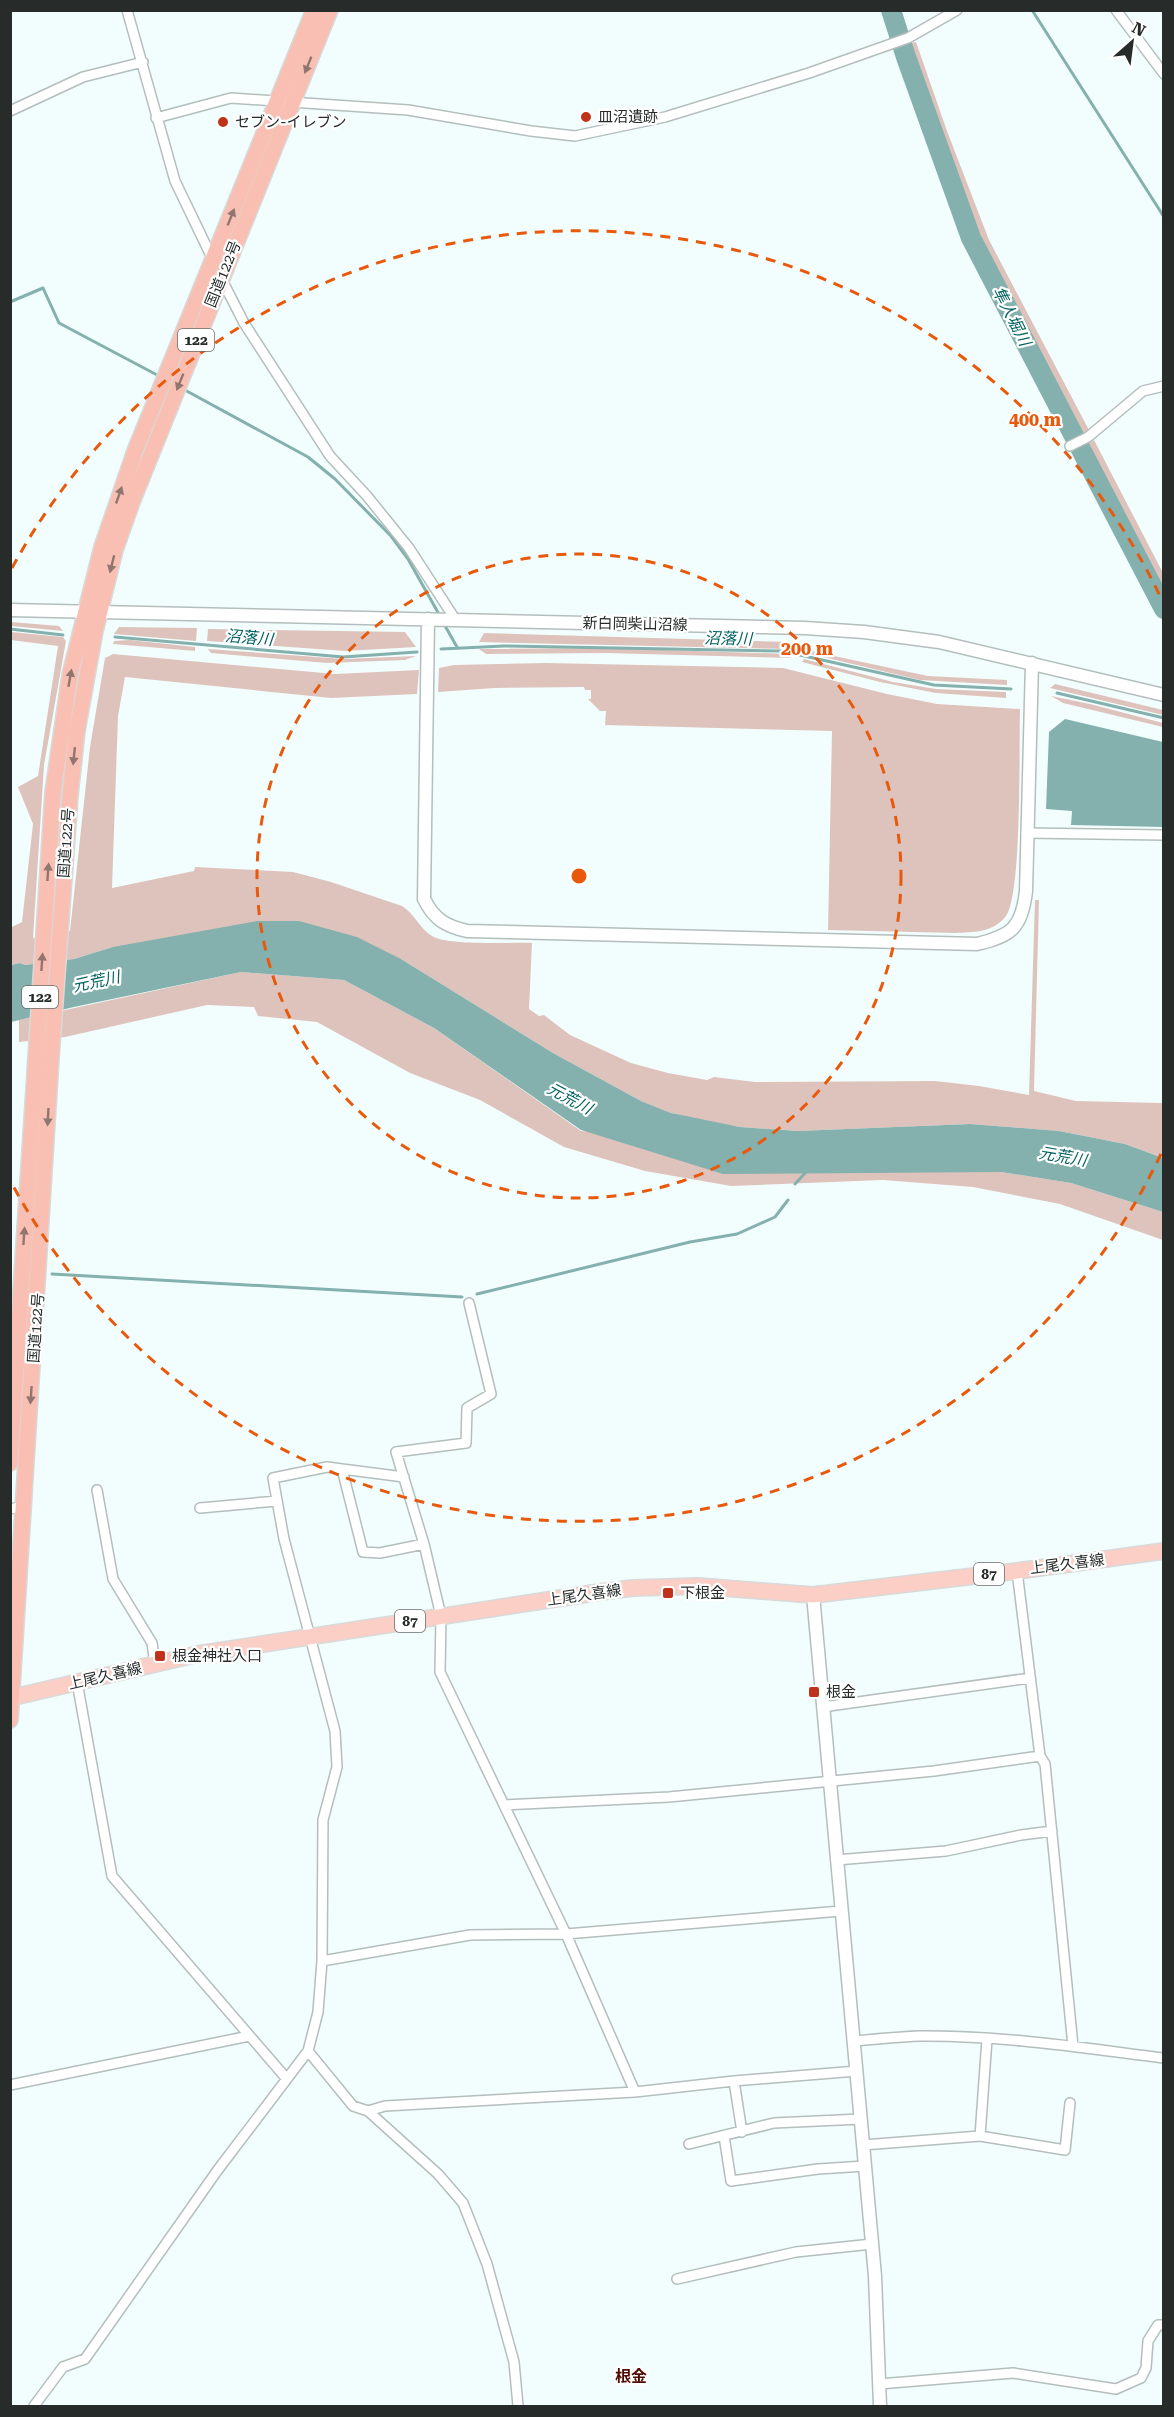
<svg xmlns="http://www.w3.org/2000/svg" width="1174" height="2417" font-family="'Roboto Serif','Noto Sans JP',serif">
	<style>
		.green { fill: #dec3bd }
		.water { fill: #84b0ad }
		.lines { fill: none; stroke-linecap: round; stroke-linejoin: round }
		.stream { stroke: #84b0ad; stroke-width: 3 }
		.river { stroke: #84b0ad; stroke-width: 20 }
		.minor-casing { stroke: #b3bebd; stroke-width: 12 }
		.tertiary-casing { stroke: #b3bebd; stroke-width: 15 }
		.primary-casing { stroke: #d8d9d9; stroke-width: 18 }
		.trunk-casing { stroke: #d8d9d9; stroke-width: 18 }
		.minor { stroke: #fff; stroke-width: 9 }
		.tertiary { stroke: #fff; stroke-width: 12 }
		.primary { stroke: #fbcfc6; stroke-width: 15 }
		.trunk { stroke: #fabfb3; stroke-width: 15 }
		.oneway { fill: #90766f }
		.ring { fill: none; stroke: #e8590c; stroke-width: 3; stroke-dasharray: 10 8 }
		.poi-dot { fill: #be3319; stroke: #fff; stroke-width: 2 }
		.labels { text-anchor: middle; stroke-width: 4.5; stroke-linejoin: round; paint-order: stroke }
		.shield { fill: #fff; stroke: #686b6b; stroke-width: 1.5 }
		.shield-label { font-size: 14px; font-weight: bold; fill: #272c2b }
		.poi-label { font-size: 15px; fill: #272c2b; stroke: #fff; text-anchor: start }
		.street-label { font-size: 15px; fill: #272c2b; stroke: #fff }
		.water-label { font-size: 16px; font-style: italic; fill: #036360; stroke: #fff }
		.neighbourhood-label { font-size: 16px; font-weight: bold; fill: #4f0c02; stroke: #fff }
		.centre { fill: #e8590c; stroke: #fff; stroke-width: 3 }
		.ring-label { font-size: 18px; text-anchor: middle; font-weight: bold; fill: #e8590c; stroke: #fff; stroke-width: 4.5; stroke-linejoin: round; paint-order: stroke }
	</style>
	<rect width="100%" height="100%" fill="#f2fefd"/>
	<path class="green" d="M 916,42 L 947,131 L 989,240 L 1090,432 L 1078,437 L 992,271 L 956,188 L 907,44 Z
		M 900,46 L 937,159 L 971,242 L 1073,441 L 1069,442 L 985,280 L 943,188 L 896,47 Z
		M 1094,440 L 1163,573 L 1163,600 L 1083,446 Z
		M 1078,450 L 1163,614 L 1163,622 L 1074,452 Z
		M 11,622 L 59,626 L 63,631 L 11,626 Z
		M 119,627 L 197,628 L 196,641 L 114,634 Z
		M 208,629 L 405,632 L 416,647 L 345,651 L 207,641 Z
		M 11,632 L 63,637 L 66,641 L 44,765 L 33,938 L 50,935 L 53,926 L 54,934 L 70,931 L 90,747 L 105,658 L 113,654 L 335,674 L 419,670 L 417,694 L 331,698 L 125,677 L 118,716 L 112,888 L 194,871 L 195,867 L 293,872 L 331,882 L 402,906 C 415,914 419,928 432,936 C 448,946 510,942 532,943 L 529,1009 L 539,1016 L 544,1015 L 570,1035 L 631,1063 L 668,1073 L 707,1080 L 714,1077 L 755,1082 L 935,1081 L 979,1086 L 1029,1095 L 1035,900 L 1039,900 L 1034,1091 L 1076,1101 L 1163,1103 L 1163,1158 L 1125,1144 L 1059,1131 L 970,1124 L 798,1131 L 740,1127 L 703,1121 L 671,1113 L 641,1101 L 553,1053 L 401,959 L 113,947 L 74,959 L 25,965 L 20,963 L 11,965 L 10,928 L 22,922 L 33,824 L 18,787 L 38,776 L 58,646 L 11,640 Z
		M 484,633 L 787,642 L 788,649 L 479,642 Z
		M 130,640 L 195,647 L 195,651 L 113,644 L 114,641 Z
		M 606,648 L 789,654 L 790,658 L 606,653 L 486,654 L 479,649 Z
		M 208,649 L 344,659 L 416,656 L 405,660 L 327,663 L 211,653 Z
		M 806,650 L 928,676 L 1007,680 L 1007,685 L 920,680 L 806,653 Z
		M 804,659 L 893,682 L 936,689 L 1006,692 L 1006,698 L 936,693 L 880,682 L 802,662 Z
		M 546,663 L 783,668 L 887,694 L 937,704 L 1020,709 C 1019,745 1022,895 1006,916 C 993,933 973,932 955,933 L 828,930 L 832,731 L 605,725 L 606,711 L 600,711 L 588,699 L 591,699 L 591,690 L 585,690 L 584,687 L 495,688 L 438,692 L 439,668 L 454,665 Z
		M 1055,684 L 1163,710 L 1163,715 L 1050,688 Z
		M 1051,696 L 1090,704 L 1163,723 L 1163,727 L 1063,703 Z
		M 241,972 L 344,980 L 434,1028 L 581,1131 L 1001,1172 L 1071,1183 L 1163,1212 L 1163,1240 L 1060,1204 L 973,1187 L 883,1180 L 731,1186 L 645,1171 L 564,1147 L 480,1100 L 410,1073 L 317,1022 L 258,1016 L 254,1007 L 207,1005 L 65,1037 L 19,1042 L 19,1020 Z"/>
	<path class="water" d="M 1065,719 L 1163,742 L 1163,827 L 1071,825 L 1072,811 L 1046,809 L 1049,732 Z
		M 257,921 L 299,921 L 357,937 L 401,959 L 553,1053 L 641,1101 L 671,1113 L 740,1127 L 798,1131 L 970,1124 L 1059,1131 L 1125,1144 L 1163,1158 L 1163,1212 L 1071,1183 L 1001,1172 L 723,1174 L 581,1130 L 434,1028 L 344,980 L 241,972 L 74,1007 L 11,1022 L 11,965 L 20,963 L 25,965 L 74,959 L 113,947 Z"/>
	<g class="lines">
		<path class="stream" d="M 1032,10 L 1164,217
			M 10,302 L 43,288 L 59,323 L 159,376
			M 183,389 L 308,457 L 335,479 L 391,536 L 408,559 L 440,616
			M 444,624 L 457,647
			M 10,629 L 63,635
			M 115,637 L 343,657 L 417,652
			M 441,649 L 504,646 L 782,651 L 934,685 L 1011,689
			M 1057,693 L 1164,718
			M 795,1184 L 806,1172
			M 52,1274 L 462,1297
			M 477,1294 L 690,1242 L 737,1234 L 775,1217 L 788,1200"/>
		<path class="river" d="M 891,10 L 906,57 L 971,238 L 1164,609"/>
		<defs>
			<path id="minor" d="M 127,10 L 175,181 L 213,260
				M 1116,10 L 1164,74
				M 10,111 L 83,77 L 143,62
				M 156,118 L 231,98 L 408,110 L 531,131 L 575,136 L 665,117 L 809,73 L 908,38 L 957,10
				M 221,278 L 244,323 L 330,456 L 367,496 L 409,548 L 455,619
				M 1070,446 L 1088,437 L 1143,391 L 1164,386
				M 1026,833 L 1164,835
				M 469,1303 L 491,1394 L 467,1408 L 466,1443 L 396,1452 L 424,1544 L 441,1616 L 440,1672 L 566,1934 L 635,2092
				M 342,1469 L 404,1477
				M 97,1490 L 113,1579 L 152,1643 L 155,1664
				M 200,1508 L 277,1501
				M 10,1509 L 24,1506
				M 424,1544 L 380,1553 L 363,1552 L 342,1469 L 327,1467 L 273,1478 L 284,1539 L 335,1731 L 337,1767 L 323,1820 L 322,1961 L 318,2012 L 308,2051 L 353,2106 L 368,2111 L 438,2174 L 463,2203 L 487,2264 L 514,2362 L 518,2406
				M 1017,1571 L 1040,1756 L 1045,1764 L 1073,2046
				M 77,1682 L 112,1876 L 286,2078
				M 822,1707 L 1030,1678
				M 505,1805 L 669,1797 L 934,1771 L 1040,1756
				M 836,1860 L 946,1851 L 1021,1835 L 1052,1831
				M 322,1961 L 470,1935 L 566,1934 L 841,1911
				M 987,2039 L 980,2136 L 1065,2150 L 1070,2103
				M 855,2041 C 876,2039 898,2037 919,2036 C 1000,2035 1083,2048 1164,2058
				M 734,2081 L 742,2132
				M 10,2085 L 249,2036
				M 368,2111 L 385,2106 L 635,2092 L 734,2081 L 857,2071
				M 724,2136 L 731,2181 L 818,2169 L 865,2166
				M 689,2144 L 774,2123 L 861,2119
				M 863,2145 L 980,2136
				M 677,2279 L 796,2252 L 872,2244
				M 879,2384 L 1013,2373 L 1116,2389 L 1141,2378 L 1146,2368 L 1148,2341 L 1158,2325 L 1164,2325
				M 34,2406 L 63,2367 L 85,2359 L 217,2171 L 308,2051"/>
			<path id="tertiary" d="M 10,610 L 805,628 L 864,632 L 939,642 L 1164,695
				M 428,619 L 424,899 C 434,919 445,926 467,931 L 977,944 C 1012,936 1022,927 1026,891 L 1032,663
				M 813,1595 L 875,2276 L 880,2406"/>
			<path id="primary" d="M 10,1698 L 198,1654 L 600,1592 L 633,1588 L 698,1586 L 813,1595 L 1017,1571 L 1164,1551"/>
			<path id="trunk" d="M 10,1463 L 53,792 L 70,675 L 102,547 L 135,451 L 314,10
				M 10,1720 L 51,1058 L 70,795 L 77,731 L 95,631 L 115,550 L 132,502 L 330,10"/>
		</defs>
		<use href="#minor" class="minor-casing"/>
		<use href="#tertiary" class="tertiary-casing"/>
		<use href="#primary" class="primary-casing"/>
		<use href="#trunk" class="trunk-casing"/>
		<use href="#minor" class="minor"/>
		<use href="#tertiary" class="tertiary"/>
		<use href="#primary" class="primary"/>
		<use href="#trunk" class="trunk"/>
	</g>
	<defs><path id="oneway-solid" d="M-6-.8H1V-3.2L6.5 0L1 3.2V.8H-6Z" transform="scale(1.5)"/></defs>
	<g class="oneway">
		<use href="#oneway-solid" transform="translate(308 65) rotate(112)"/>
		<use href="#oneway-solid" transform="translate(231 217) rotate(-68)"/>
		<use href="#oneway-solid" transform="translate(180 382) rotate(112)"/>
		<use href="#oneway-solid" transform="translate(119 495) rotate(-71)"/>
		<use href="#oneway-solid" transform="translate(112 564) rotate(104)"/>
		<use href="#oneway-solid" transform="translate(70 678) rotate(-80)"/>
		<use href="#oneway-solid" transform="translate(74 756) rotate(96)"/>
		<use href="#oneway-solid" transform="translate(48 872) rotate(-86)"/>
		<use href="#oneway-solid" transform="translate(42 962) rotate(-86)"/>
		<use href="#oneway-solid" transform="translate(48 1117) rotate(93)"/>
		<use href="#oneway-solid" transform="translate(24 1236) rotate(-86)"/>
		<use href="#oneway-solid" transform="translate(31 1395) rotate(94)"/>
	</g>
	<g class="ring">
		<circle cx="579" cy="876" r="322"/>
		<path d="M1161 1154A645 645 0 0 1 12 1184M12 568A645 645 0 0 1 1161 598"/>
	</g>
	<g class="poi-dot">
		<circle cx="586" cy="117" r="6"/>
		<circle cx="223" cy="122" r="6"/>
		<rect x="662" y="1587" width="12" height="12" rx="3"/>
		<rect x="154" y="1650" width="12" height="12" rx="3"/>
		<rect x="808" y="1686" width="12" height="12" rx="3"/>
	</g>
	<g class="labels">
		<g class="shield">
			<rect x="178" y="329" width="36" height="22" rx="4.5"/>
			<rect x="22" y="986" width="36" height="22" rx="4.5"/>
			<rect x="974" y="1563" width="30" height="22" rx="4.5"/>
			<rect x="395" y="1610" width="30" height="22" rx="4.5"/>
		</g>
		<g class="shield-label">
			<text x="196" y="345">122</text>
			<text x="40" y="1002">122</text>
			<text x="989" y="1579">87</text>
			<text x="410" y="1626">87</text>
		</g>
		<g class="poi-label">
			<text x="598" y="122">皿沼遺跡</text>
			<text x="235" y="127">セブン-イレブン</text>
			<text x="680" y="1598">下根金</text>
			<text x="172" y="1661">根金神社入口</text>
			<text x="826" y="1697">根金</text>
		</g>
		<g class="street-label">
			<text transform="translate(223 274) rotate(-68)" y="5">国道122号</text>
			<text transform="translate(635 624) rotate(1)" y="5">新白岡柴山沼線</text>
			<text transform="translate(66 843) rotate(-86)" y="5">国道122号</text>
			<text transform="translate(36 1328) rotate(-86)" y="5">国道122号</text>
			<text transform="translate(1067 1564) rotate(-7)" y="5">上尾久喜線</text>
			<text transform="translate(584 1595) rotate(-8)" y="5">上尾久喜線</text>
			<text transform="translate(105 1676) rotate(-13)" y="5">上尾久喜線</text>
		</g>
		<g class="water-label">
			<text transform="translate(1012 316) rotate(63)" y="6">隼人堀川</text>
			<text transform="translate(249 637) rotate(5)" y="6">沼落川</text>
			<text transform="translate(728 638) rotate(1)" y="6">沼落川</text>
			<text transform="translate(96 981) rotate(-12)" y="6">元荒川</text>
			<text transform="translate(570 1098) rotate(28)" y="6">元荒川</text>
			<text transform="translate(1063 1156) rotate(10)" y="6">元荒川</text>
		</g>
		<g class="neighbourhood-label">
			<text x="631" y="2382">根金</text>
		</g>
	</g>
	<circle cx="579" cy="876" r="9" class="centre"/>
	<g class="ring-label">
		<text x="1035" y="426">400 m</text>
		<text x="807" y="655">200 m</text>
	</g>
	<rect width="1174" height="2417" fill="none" stroke="#272c2b" stroke-width="24"/>
	<g transform="translate(1132 42) rotate(28)" stroke="#ffffff" stroke-width="4.5" paint-order="stroke">
	<path d="M0-4.5L10 22L0 15L-10 22Z" fill="#272c2b"/>
	<text y="-9" font-size="16" font-weight="bold" text-anchor="middle" fill="#272c2b">N</text>
	</g>
</svg>
